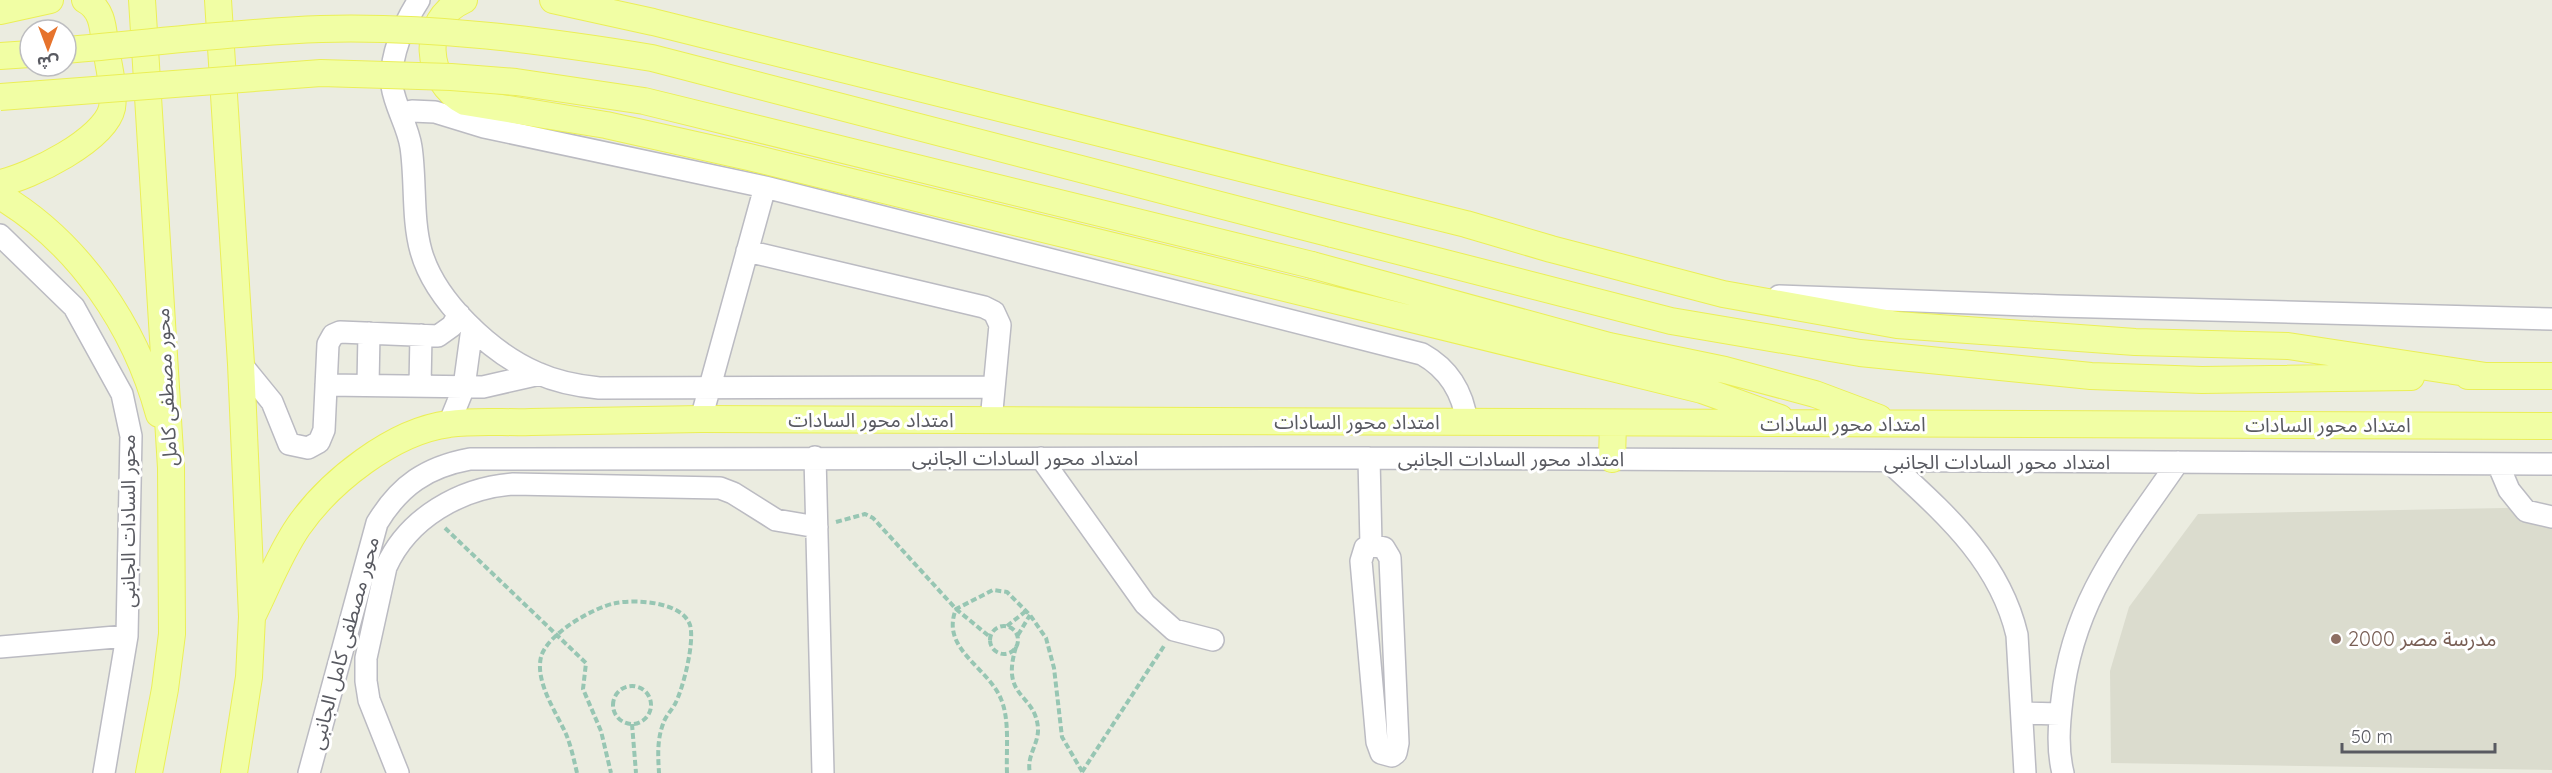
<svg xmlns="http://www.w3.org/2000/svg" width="2552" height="773" font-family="Quicksand,'Noto Sans Arabic',sans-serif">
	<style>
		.education { fill: #dbdcce }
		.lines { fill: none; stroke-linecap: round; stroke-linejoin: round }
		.minor-casing { stroke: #bbbbc2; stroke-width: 24 }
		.major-casing { stroke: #ebef57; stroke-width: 28 }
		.path { stroke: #97c6b3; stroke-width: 4; stroke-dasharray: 6 3; stroke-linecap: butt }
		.minor { stroke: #fff; stroke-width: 21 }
		.major { stroke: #f1fea4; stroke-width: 26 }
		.major-bridge-casing { stroke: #ebef57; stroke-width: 28; stroke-linecap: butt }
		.major-bridge { stroke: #f1fea4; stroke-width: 26 }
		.education-dot { fill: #8d6e63; stroke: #fff; stroke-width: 2 }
		.labels { text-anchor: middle; stroke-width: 6; stroke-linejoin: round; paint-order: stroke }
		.street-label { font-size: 20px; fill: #595a61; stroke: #fff }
		.education-label { font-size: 20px; fill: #785e54; stroke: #fff; text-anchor: start }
	</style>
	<rect width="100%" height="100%" fill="#ebece0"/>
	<path class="education" d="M 2552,507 L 2552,770 L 2111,763 L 2110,671 L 2129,607 L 2198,514 Z"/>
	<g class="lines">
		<defs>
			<path id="minor" d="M 419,0 C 404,23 389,57 392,86 C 395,107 408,126 411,147 C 416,180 412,219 421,251 C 435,301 491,353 537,373 C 557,382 578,386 599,388 L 994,387
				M 400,113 L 412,111 L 435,112 L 484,127 L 765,187 L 1422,354 C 1449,369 1463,392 1467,423
				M 0,235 L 74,307 L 122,394 L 131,436 L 127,636 L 104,773
				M 747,251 L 984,307 L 994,312 L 1000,325 L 991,421
				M 1779,296 L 2057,306 L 2552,319
				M 241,364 L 272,402 L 289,444 L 308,448 L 319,442 L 324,430 L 328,344 L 333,335 L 340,332 L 438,336 L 452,326 L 459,314
				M 326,385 L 483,387 L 540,374
				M 368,385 L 369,333
				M 420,386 L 421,335
				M 701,419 L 765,187
				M 449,424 L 464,387 L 472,328
				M 815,457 L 823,773
				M 1041,458 L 1145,604 L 1174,630 L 1213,640
				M 1369,458 L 1371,545
				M 1888,461 C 1943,512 1999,559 2017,635 L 2025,773
				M 2498,464 L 2509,490 L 2526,511 L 2552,517
				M 1371,545 L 1384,548 L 1390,558 L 1398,743 L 1396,753 L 1392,756 L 1381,753 L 1377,742 L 1361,561 L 1365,548 Z
				M 0,647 L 127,636
				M 2023,713 L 2060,714
				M 309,773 L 377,523 C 400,485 427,467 470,459 L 1369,458 L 2552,464
				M 398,773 L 369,700 L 366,681 L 366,658 L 386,567 C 408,518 460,488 513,484 L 720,488 L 733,493 L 776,520 L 817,527
				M 2063,773 C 2057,749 2059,724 2062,700 C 2073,599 2123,542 2178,462"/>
			<path id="major" d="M 142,0 L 171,468 L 172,634 L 165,689 L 149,773
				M 218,0 L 241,364 L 252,617 L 249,677 L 234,773
				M 464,0 C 419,20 425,82 465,102 L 606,125 L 749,157 L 1702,390 L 1780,418
				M 553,0 L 653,22 L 1466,224 L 1551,249 L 1723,294 L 1897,325 L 2135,342 L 2288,346 L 2486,376
				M 0,11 L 50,0
				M 0,56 L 30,54
				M 0,183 C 30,177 105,140 112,108 C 115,88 108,63 105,44 C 103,26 102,9 85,0
				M 0,196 C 79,243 135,326 159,414
				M 1332,234 L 1671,321 L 1860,353 L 2091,376 L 2202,380 L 2411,377
				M 1312,265 L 1609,346 L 1725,370 L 1815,394 L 1879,418
				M 2468,376 L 2552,376
				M 1612,459 L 1613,423
				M 252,617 C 267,587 279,555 298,527 C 329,482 393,431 449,424 C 476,420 505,423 531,422 C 588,421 644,420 701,419 L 2552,426"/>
		</defs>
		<use href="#minor" class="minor-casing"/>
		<use href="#major" class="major-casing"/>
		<path class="path" d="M 836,522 L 865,514 L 873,518 L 956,609 L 990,637
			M 445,528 L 586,663 L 583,689 L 601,731 L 611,773
			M 1007,626 L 1026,611
			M990 640a14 14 0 1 1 28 0a14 14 0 1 1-28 0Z
			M 1018,635 L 1030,615
			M 1016,647 C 1000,699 1035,692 1038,728 C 1039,744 1026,756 1030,773
			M613 705a19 19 0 1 1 38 0a19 19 0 1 1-38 0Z
			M 632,724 L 636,773
			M 1082,772 L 1164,646
			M 577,773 C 574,760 571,746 566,734 C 556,712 535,682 541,657 C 547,634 594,607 616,603 C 637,599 682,602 690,625 C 695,642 683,689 675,704 C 671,711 665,717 663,724 C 657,740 658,756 659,773
			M 1007,773 C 1006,750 1010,720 1001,699 C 987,666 940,649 956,609 L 993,590 L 1007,592 L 1030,615 L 1046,638 L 1054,668 L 1062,737 L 1083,773"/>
		<use href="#minor" class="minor"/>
		<use href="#major" class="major"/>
		<defs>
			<path id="major-bridge" d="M 66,50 C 150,43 236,32 321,29 C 431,26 543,40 652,58 L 1332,234
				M 0,97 L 321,73 L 451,77 L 516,82 L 644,101 L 1312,265"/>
		</defs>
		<use href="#major-bridge" class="major-bridge-casing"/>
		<use href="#major-bridge" class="major-bridge"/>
	</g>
	<circle class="education-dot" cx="2336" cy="639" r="6"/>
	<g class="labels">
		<g class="street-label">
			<text transform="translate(166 387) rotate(-93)" y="7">محور مصطفى كامل</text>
			<text x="871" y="427">امتداد محور السادات</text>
			<text x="1357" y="429">امتداد محور السادات</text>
			<text x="1843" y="431">امتداد محور السادات</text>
			<text x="2328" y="432">امتداد محور السادات</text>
			<text x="1025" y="465">امتداد محور السادات الجانبى</text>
			<text x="1511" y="466">امتداد محور السادات الجانبى</text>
			<text x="1997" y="469">امتداد محور السادات الجانبى</text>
			<text transform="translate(128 521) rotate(-90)" y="7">محور السادات الجانبى</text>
			<text transform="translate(344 643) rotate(-75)" y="7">محور مصطفى كامل الجانبى</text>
		</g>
		<g class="education-label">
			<text x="2348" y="646">مدرسة مصر 2000</text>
		</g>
	</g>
	<g transform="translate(48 48) rotate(180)"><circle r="28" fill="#ffffff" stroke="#bdbdc0" stroke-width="1.5"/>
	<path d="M0-4.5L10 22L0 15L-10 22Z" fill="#e6732c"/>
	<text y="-9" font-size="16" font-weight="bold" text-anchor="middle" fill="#595a61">ش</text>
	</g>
	<path d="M2342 743v9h153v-9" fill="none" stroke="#595a61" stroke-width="3"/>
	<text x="2351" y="743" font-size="18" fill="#595a61" stroke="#ffffff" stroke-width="4.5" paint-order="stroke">50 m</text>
</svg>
